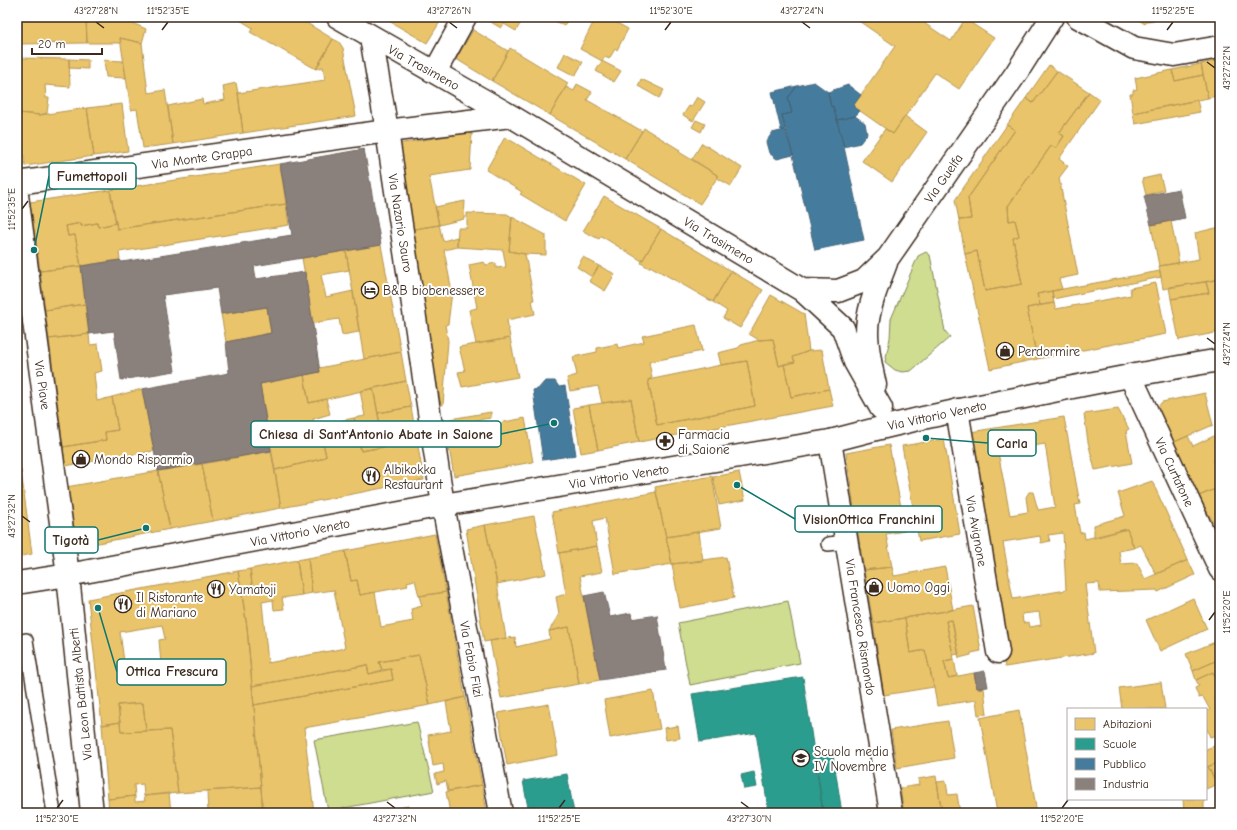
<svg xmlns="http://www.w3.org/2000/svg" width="1237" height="830" font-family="'Comic Neue',sans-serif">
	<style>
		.green { fill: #cfdd91; stroke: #858458 }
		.homes { fill: #e9c46a; stroke: #b59653; fill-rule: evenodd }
		.schools { fill: #2a9d8f; stroke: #2f7a6d }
		.public { fill: #457b9d; stroke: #426377 }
		.industry { fill: #8a817c; stroke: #726760 }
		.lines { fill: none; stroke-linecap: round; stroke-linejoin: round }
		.lane-casing { stroke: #3b2a1e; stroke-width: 16 }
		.street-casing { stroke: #3b2a1e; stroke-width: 25 }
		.secondary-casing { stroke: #3b2a1e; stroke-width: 25 }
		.lane { stroke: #fff; stroke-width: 13 }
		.street { stroke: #fff; stroke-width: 22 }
		.secondary { stroke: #fff; stroke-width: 22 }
		.ticks { fill: none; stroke: #3b2a1e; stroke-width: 1.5 }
		.labels { text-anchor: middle; stroke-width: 4; stroke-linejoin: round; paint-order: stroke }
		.street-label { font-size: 13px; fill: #3b2a1e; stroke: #fff }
		.poi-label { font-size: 13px; fill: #3b2a1e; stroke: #fff; text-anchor: start }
		.leader { fill: none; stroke: #0f766e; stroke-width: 1.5 }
		.callout-dot { fill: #0f766e; stroke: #fff; stroke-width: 1.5 }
		.callout { fill: #fff; stroke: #0f766e; stroke-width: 1.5 }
		.callout-label { font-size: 14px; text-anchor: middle; font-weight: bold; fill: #3b2a1e }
		.neatline { fill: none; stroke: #3b2a1e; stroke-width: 1.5 }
		.ticks-label { font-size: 10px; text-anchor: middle; fill: #3b2a1e }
	</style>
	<rect width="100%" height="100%" fill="#fff"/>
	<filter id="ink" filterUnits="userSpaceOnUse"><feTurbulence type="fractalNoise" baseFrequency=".025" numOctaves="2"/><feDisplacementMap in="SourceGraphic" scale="8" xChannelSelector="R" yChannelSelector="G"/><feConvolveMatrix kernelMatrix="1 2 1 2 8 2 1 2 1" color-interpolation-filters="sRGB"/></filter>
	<g filter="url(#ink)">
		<path class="green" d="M 926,252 L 930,255 L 945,331 L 950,337 L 911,371 L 902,372 L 895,370 L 885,362 L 890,338 L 891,319 L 918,256 Z
			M 788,601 L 800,663 L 690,685 L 678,623 Z
			M 417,722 L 434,791 L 328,811 L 314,740 Z"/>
		<path class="homes" d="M 17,17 L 86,17 L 87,43 L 17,44 Z
			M 86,17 L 119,17 L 146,29 L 142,43 L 120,38 L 121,43 L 87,43 Z
			M 235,17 L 297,17 L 333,39 L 316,69 L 250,32 L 253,28 Z
			M 382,17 L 443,17 L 427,43 Z
			M 482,17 L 524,17 L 516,31 L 504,24 L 501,28 Z
			M 548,17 L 569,17 L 564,26 Z
			M 596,17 L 606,17 L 628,29 L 617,50 L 615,49 L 609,59 L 605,57 L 602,61 L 580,49 Z
			M 853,17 L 915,17 L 951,41 L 965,19 L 994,38 L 959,89 L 935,73 L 893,134 L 853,106 L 895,46 Z
			M 1134,17 L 1150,17 L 1145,24 Z
			M 1150,17 L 1171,17 L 1148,21 Z
			M 473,30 L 508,51 L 492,81 L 456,59 Z
			M 120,38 L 142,43 L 148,93 L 165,90 L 173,144 L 143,148 L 137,109 L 131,110 Z
			M 333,39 L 339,42 L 343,48 L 356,116 L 243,133 L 238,93 L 325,80 L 323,67 L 316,69 Z
			M 510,48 L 568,83 L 550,115 L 492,81 Z
			M 565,53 L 583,62 L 575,76 L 558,67 Z
			M 20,58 L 69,59 L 70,87 L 45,85 L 46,98 L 49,98 L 47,113 L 40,115 L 18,113 Z
			M 69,59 L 88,60 L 88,69 L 69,68 Z
			M 104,60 L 123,61 L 126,78 L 106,77 Z
			M 1220,60 L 1220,95 L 1208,98 L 1201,64 Z
			M 602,61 L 621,71 L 614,82 L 596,71 Z
			M 1201,64 L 1203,75 L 1175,81 L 1172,70 Z
			M 1049,65 L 1057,71 L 1033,103 L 1026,98 Z
			M 1172,70 L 1175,81 L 1203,75 L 1208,98 L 1133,113 L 1130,94 L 1133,94 L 1133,90 L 1137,89 L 1135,78 Z
			M 1057,71 L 1089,92 L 1059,133 L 1064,136 L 1056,148 L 1051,146 L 1008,206 L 1009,221 L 1015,220 L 1019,236 L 1013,238 L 1022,284 L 985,291 L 977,251 L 965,254 L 959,220 L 971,219 L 968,198 L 1015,130 L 1007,125 L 1026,98 L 1033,103 Z
			M 641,79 L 664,90 L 659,98 L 638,86 Z
			M 236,83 L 238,93 L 243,133 L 173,144 L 168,106 L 202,99 L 203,104 L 225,100 L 223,86 Z
			M 577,84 L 592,92 L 587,100 L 642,131 L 625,159 L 550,115 L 566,87 L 574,91 Z
			M 1089,92 L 1100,100 L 1059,159 L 1068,166 L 1059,178 L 1078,275 L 1059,279 L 1062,289 L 1037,294 L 1040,305 L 1027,308 L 1037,359 L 990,369 L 965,254 L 977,251 L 985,291 L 1022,284 L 1013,238 L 1019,236 L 1015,220 L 1009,221 L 1008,206 L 1051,146 L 1056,148 L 1064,136 L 1059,133 Z
			M 697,97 L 705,102 L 693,121 L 683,115 L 689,106 L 691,107 Z
			M 1197,100 L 1200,112 L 1135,124 L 1133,113 Z
			M 122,104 L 128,151 L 94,156 L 87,108 Z
			M 87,108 L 94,156 L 25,166 L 18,113 L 40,115 Z
			M 905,116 L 927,132 L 892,182 L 862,161 L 885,129 L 893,134 Z
			M 696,120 L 705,124 L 701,132 L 692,127 Z
			M 1007,125 L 1015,130 L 968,198 L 971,219 L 959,220 L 955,200 Z
			M 644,128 L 680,150 L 679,152 L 717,175 L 717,178 L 700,204 L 625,159 Z
			M 472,132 L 470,170 L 429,176 L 439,225 L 408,230 L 391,145 Z
			M 505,137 L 586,185 L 565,221 L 520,194 L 522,192 L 486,170 Z
			M 702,143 L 742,168 L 731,186 L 717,178 L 717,175 L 692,159 Z
			M 280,164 L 286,204 L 117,229 L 110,190 Z
			M 1160,175 L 1164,190 L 1146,195 L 1142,179 Z
			M 110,190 L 116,223 L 98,227 L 97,223 L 81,226 L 81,223 L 66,226 L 68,236 L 75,235 L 81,266 L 40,271 L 30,202 Z
			M 604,196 L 661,229 L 642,261 L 601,236 L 599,239 L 583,231 Z
			M 465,201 L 464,219 L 439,225 L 435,207 Z
			M 286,204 L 289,225 L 119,252 L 120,260 L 81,266 L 75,235 L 68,236 L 66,226 L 81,223 L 81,226 L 97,223 L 98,227 L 116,223 L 117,229 Z
			M 467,213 L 507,214 L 512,217 L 509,251 L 525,254 L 534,300 L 532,300 L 535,314 L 507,320 L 510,338 L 476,344 L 469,310 L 477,308 L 469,265 L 484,262 L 486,265 L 496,263 L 496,268 L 506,267 L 503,250 L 457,247 L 458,228 L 467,228 Z
			M 512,217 L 546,235 L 546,255 L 525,254 L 509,251 Z
			M 1171,221 L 1179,263 L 1159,266 L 1151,225 Z
			M 439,225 L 443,241 L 457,237 L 457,247 L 444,250 L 452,292 L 448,324 L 445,325 L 448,341 L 443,405 L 441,405 L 408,230 Z
			M 1220,227 L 1220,279 L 1163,289 L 1159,266 L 1199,259 L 1195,233 Z
			M 661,229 L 731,271 L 713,302 L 650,266 L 649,268 L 641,263 Z
			M 381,245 L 401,352 L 364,359 L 346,251 Z
			M 346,251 L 349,270 L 321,275 L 326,297 L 353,291 L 359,332 L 342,335 L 339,319 L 313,323 L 302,258 Z
			M 583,257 L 599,266 L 592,277 L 577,267 Z
			M 81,266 L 85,304 L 45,310 L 40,271 Z
			M 599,266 L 615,274 L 605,291 L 589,281 Z
			M 731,271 L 763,290 L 740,328 L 723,318 L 727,311 L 713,302 Z
			M 1160,271 L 1161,277 L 1053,299 L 1052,291 Z
			M 1220,279 L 1220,332 L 1179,340 L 1171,299 L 1209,293 L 1206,282 Z
			M 1206,282 L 1209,293 L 1171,299 L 1169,287 Z
			M 1156,283 L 1166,334 L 1037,359 L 1027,308 L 1054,303 L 1056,309 L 1131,295 L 1130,288 Z
			M 1052,291 L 1054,303 L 1040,305 L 1037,294 Z
			M 771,295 L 804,314 L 809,351 L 793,357 L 795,362 L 779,366 L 773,339 L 759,340 L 749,334 Z
			M 85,304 L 89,334 L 49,339 L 45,310 Z
			M 267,307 L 271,333 L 226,342 L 221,314 Z
			M 696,325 L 702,351 L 649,362 L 652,378 L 648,380 L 657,425 L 755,406 L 747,361 L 721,365 L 718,353 L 738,348 L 741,345 L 759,340 L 773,339 L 779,366 L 784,364 L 791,397 L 829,389 L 833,406 L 639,442 L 631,399 L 602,403 L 598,386 L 570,391 L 567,378 L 577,375 L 573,357 L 597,352 L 597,348 L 617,344 L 618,348 L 644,342 L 642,336 Z
			M 89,334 L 90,345 L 98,344 L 102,371 L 94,373 L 97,401 L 112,397 L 118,430 L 105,432 L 106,440 L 63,447 L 49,339 Z
			M 510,338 L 518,377 L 462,387 L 458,372 L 465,371 L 459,347 Z
			M 822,350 L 829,389 L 791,397 L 784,364 L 795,362 L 793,357 L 809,351 Z
			M 401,352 L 406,381 L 309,403 L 304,375 L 320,372 L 319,368 Z
			M 747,361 L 755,406 L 657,425 L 648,380 L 721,365 Z
			M 304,375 L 309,403 L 326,399 L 330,414 L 313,419 L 316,426 L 319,425 L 326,456 L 321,459 L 275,470 L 260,384 Z
			M 406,381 L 411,407 L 378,413 L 373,388 Z
			M 373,388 L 384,447 L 361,451 L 354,418 L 365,416 L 360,391 Z
			M 142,389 L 154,451 L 65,466 L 63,447 L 106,440 L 105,432 L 118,430 L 112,397 Z
			M 1205,393 L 1213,425 L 1172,443 L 1155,410 L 1162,402 Z
			M 631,399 L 639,442 L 598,450 L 589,405 Z
			M 589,405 L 598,450 L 581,453 L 573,408 Z
			M 411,407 L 417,441 L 384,447 L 378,413 Z
			M 1118,409 L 1129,429 L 1126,431 L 1132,463 L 1095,470 L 1088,442 L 1084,414 Z
			M 491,412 L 491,418 L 477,420 L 478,427 L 525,418 L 533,462 L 454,476 L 444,420 Z
			M 1064,417 L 1080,504 L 1075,505 L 1080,533 L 1084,532 L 1085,539 L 1127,529 L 1134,548 L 1119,551 L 1121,564 L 1137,563 L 1145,579 L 1188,560 L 1195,575 L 1158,592 L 1157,590 L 1100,592 L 1099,583 L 1085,584 L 1094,653 L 1005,667 L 964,433 ZM 1045,444 L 1055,507 L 1038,510 L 1033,492 L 1029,492 L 1026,497 L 1028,512 L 1010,515 L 998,452 ZM 1063,533 L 1066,590 L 1013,599 L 1003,542 L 1040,536 L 1041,543 L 1050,541 L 1048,535 ZM 1039,612 L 1041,625 L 1030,627 L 1029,622 L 1023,623 L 1022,614 Z
			M 354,418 L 361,451 L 417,441 L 424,480 L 281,508 L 275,470 L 321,459 L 326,456 L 319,425 Z
			M 1216,435 L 1220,443 L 1220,458 L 1213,461 L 1220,476 L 1220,487 L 1199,496 L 1172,443 L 1188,436 L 1193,446 Z
			M 944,439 L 960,534 L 919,541 L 902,446 Z
			M 889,445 L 901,507 L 855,515 L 846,453 Z
			M 271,451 L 281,508 L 213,521 L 202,464 Z
			M 202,464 L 213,521 L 170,529 L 158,471 Z
			M 21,470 L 32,554 L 17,557 L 17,471 Z
			M 158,471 L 170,529 L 78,547 L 66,487 Z
			M 739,472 L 745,500 L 719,505 L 713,477 Z
			M 712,476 L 721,528 L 666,537 L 655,487 Z
			M 1152,481 L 1188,560 L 1156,574 L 1141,545 L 1134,548 L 1127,529 L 1094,538 L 1094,525 L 1125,516 L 1118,493 Z
			M 1220,487 L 1220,536 L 1199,496 Z
			M 656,492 L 672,564 L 615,574 L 605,518 L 593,521 L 597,546 L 559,553 L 552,512 Z
			M 901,507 L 905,531 L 886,534 L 892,567 L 864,570 L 855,515 Z
			M 534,516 L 546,574 L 497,584 L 485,525 Z
			M 485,525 L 497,584 L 506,638 L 484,642 L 466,529 Z
			M 699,532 L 703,561 L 672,564 L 666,537 Z
			M 435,534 L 446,592 L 419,596 L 415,580 L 407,582 L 408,586 L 360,595 L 357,580 L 351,581 L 345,551 Z
			M 597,546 L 602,572 L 580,576 L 600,680 L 579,684 L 569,627 L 549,631 L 559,614 L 556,597 L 566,594 L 559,553 Z
			M 345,551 L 351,581 L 357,580 L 360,595 L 375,592 L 381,627 L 413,621 L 411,609 L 422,606 L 419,596 L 446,592 L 465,697 L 430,705 L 419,655 L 379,662 L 382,670 L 369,674 L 367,665 L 252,686 L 247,627 L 242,594 L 253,591 L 250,569 L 297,560 L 302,595 L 282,598 L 284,609 L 274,610 L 273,600 L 262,602 L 268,663 L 345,648 L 334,590 L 312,593 L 308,558 Z
			M 726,557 L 734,598 L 680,608 L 672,564 Z
			M 308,558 L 312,593 L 302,595 L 297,560 Z
			M 892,567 L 894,576 L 945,567 L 953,610 L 873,623 L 864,570 Z
			M 250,569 L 253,591 L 242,594 L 238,571 Z
			M 238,571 L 247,627 L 261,787 L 178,793 L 170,730 L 146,731 L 143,703 L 118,705 L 120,722 L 102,725 L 88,599 ZM 162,625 L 165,639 L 159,640 L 161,664 L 125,669 L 120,632 Z
			M 1193,598 L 1207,629 L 1160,651 L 1146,620 Z
			M 973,606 L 981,651 L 971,653 L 971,655 L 959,658 L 952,620 L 946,621 L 954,659 L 944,661 L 948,678 L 974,673 L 977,688 L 984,688 L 987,714 L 978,715 L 976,700 L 937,706 L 934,687 L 925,650 L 910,653 L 905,618 Z
			M 905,618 L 910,653 L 925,650 L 934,687 L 884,695 L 873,623 Z
			M 952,620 L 959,654 L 953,655 L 946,621 Z
			M 569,627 L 579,684 L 501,698 L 490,641 L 515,637 L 516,647 L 550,639 L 549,631 Z
			M 1220,640 L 1220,659 L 1193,671 L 1186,654 Z
			M 419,655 L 430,705 L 304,728 L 314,813 L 263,813 L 254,705 L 393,680 L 391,669 L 382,670 L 379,662 Z
			M 954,659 L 957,676 L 948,678 L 944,661 Z
			M 1220,659 L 1220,687 L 1213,672 L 1196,680 L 1193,671 Z
			M 367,665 L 369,674 L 391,669 L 393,680 L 254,705 L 252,686 Z
			M 1213,672 L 1220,687 L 1220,741 L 1217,735 L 1210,737 L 1206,727 L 1206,723 L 1208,722 L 1206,717 L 1206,711 L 1210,710 L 1203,697 L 1199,698 L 1195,688 L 1199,686 L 1196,680 Z
			M 1161,682 L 1165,709 L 1122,709 L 1119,688 Z
			M 653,691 L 660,729 L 610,738 L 604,700 Z
			M 465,697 L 482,785 L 448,791 L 446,781 L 437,784 L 435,774 L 444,772 L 443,764 L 433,766 L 428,735 L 451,731 L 446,702 Z
			M 143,703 L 146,731 L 121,732 L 118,705 Z
			M 549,704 L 558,755 L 507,765 L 498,713 Z
			M 1019,710 L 1037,813 L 997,813 L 980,718 Z
			M 948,721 L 954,758 L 897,768 L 891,730 Z
			M 120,722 L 121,732 L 170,730 L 178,793 L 144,796 L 143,784 L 134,785 L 135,796 L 108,799 L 102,725 Z
			M 678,726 L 680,738 L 666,740 L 664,728 Z
			M 1220,744 L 1220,762 L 1206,767 L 1206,749 Z
			M 1220,762 L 1220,790 L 1208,767 Z
			M 1206,767 L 1208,767 L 1217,784 L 1206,789 Z
			M 936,776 L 942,813 L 904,813 L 900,788 L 919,785 L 918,779 Z
			M 946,781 L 948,795 L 957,794 L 960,813 L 942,813 L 937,782 Z
			M 482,785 L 487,813 L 450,813 L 446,792 Z
			M 261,787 L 263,813 L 208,813 L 207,791 Z
			M 169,793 L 171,813 L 109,813 L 108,799 L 135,796 L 135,802 L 145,801 L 144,796 Z
			M 1183,799 L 1204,799 L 1204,813 L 1184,813 Z
			M 408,806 L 409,813 L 374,813 Z"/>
		<path class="schools" d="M 803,677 L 823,813 L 769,813 L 756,733 L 700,742 L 692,694 Z
			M 833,755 L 842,813 L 823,813 L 816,757 Z
			M 754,772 L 757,787 L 744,789 L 741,775 Z
			M 567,774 L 574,813 L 529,813 L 523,781 Z"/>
		<path class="public" d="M 814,82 L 828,92 L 831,107 L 833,106 L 844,147 L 864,240 L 815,250 L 793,155 L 782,115 L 792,113 L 788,98 L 797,86 Z
			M 848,85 L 861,95 L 853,106 L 860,111 L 855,116 L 837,120 L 833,106 L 831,107 L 828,92 Z
			M 797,86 L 788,98 L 792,113 L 782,115 L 785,130 L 781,130 L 772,92 Z
			M 855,116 L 865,123 L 867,134 L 860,143 L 844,147 L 837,120 Z
			M 785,130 L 793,155 L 777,159 L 769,153 L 766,142 L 772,133 Z
			M 545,381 L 555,381 L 559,387 L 565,386 L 576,455 L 543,460 L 533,390 L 538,389 Z"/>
		<path class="industry" d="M 364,149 L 381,245 L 254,266 L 256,279 L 305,272 L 320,372 L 260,384 L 271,451 L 158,471 L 142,389 L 229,373 L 226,342 L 271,333 L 267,307 L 221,314 L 217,288 L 163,295 L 175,371 L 121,380 L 114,331 L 89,334 L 81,266 L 120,260 L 122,262 L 292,235 L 280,164 Z
			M 1179,189 L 1185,218 L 1151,225 L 1144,196 Z
			M 604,592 L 610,617 L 631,613 L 632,619 L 657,615 L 666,670 L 600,680 L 584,596 Z
			M 985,671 L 988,687 L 977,688 L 974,673 Z"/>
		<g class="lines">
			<defs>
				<path id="lane" d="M 828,544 L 847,542
					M 17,642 L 26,640 L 54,813"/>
				<path id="street" d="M 338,17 L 511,116 L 802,290 L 843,328 L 855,362 L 881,408
					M 1078,17 L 1134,48 L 1174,55 L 1220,47
					M 371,37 L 387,131 L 443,505 L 501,813
					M 435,72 L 465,17
					M 17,183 L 387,131 L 511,116
					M 17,195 L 68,575
					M 802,290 L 838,291 L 864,281 L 888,258 L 1017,72 L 1052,17
					M 1130,375 L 1220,569
					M 875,385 C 871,367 867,350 867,332 C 867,309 878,285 886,263
					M 957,410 L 998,652
					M 830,441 L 891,813"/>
				<path id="secondary" d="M 68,575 L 92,813
					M 17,583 L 68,575 L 443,505 L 830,441 C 893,424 956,410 1020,398 C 1086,384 1153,371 1220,360"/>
			</defs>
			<use href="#lane" class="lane-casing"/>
			<use href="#street" class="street-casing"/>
			<use href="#secondary" class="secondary-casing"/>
			<use href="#lane" class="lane"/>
			<use href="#street" class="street"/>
			<use href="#secondary" class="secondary"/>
		</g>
	</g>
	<path class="ticks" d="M 96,22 L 104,28M 449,22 L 457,28M 802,22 L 810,28M 162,30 L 168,22M 665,30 L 671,22M 1167,30 L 1173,22M 1207,62 L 1215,68M 22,209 L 28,201M 1207,338 L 1215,344M 22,516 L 30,522M 1209,620 L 1215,612M 387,802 L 395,808M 741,802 L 749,808M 57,808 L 63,800M 559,808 L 565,800M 1062,808 L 1068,800"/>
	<defs>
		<symbol id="hotel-ring" viewBox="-11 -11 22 22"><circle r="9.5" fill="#fff" stroke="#3b2a1e" stroke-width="1.5"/><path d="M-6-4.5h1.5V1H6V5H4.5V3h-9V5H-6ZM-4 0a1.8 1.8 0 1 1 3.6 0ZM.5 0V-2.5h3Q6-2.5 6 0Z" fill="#3b2a1e"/></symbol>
		<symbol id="shop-ring" viewBox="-11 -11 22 22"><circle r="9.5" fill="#fff" stroke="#3b2a1e" stroke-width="1.5"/><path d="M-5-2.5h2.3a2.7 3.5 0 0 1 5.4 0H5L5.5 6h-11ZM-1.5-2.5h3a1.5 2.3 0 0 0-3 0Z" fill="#3b2a1e"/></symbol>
		<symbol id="pharmacy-ring" viewBox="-11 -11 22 22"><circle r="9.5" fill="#fff" stroke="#3b2a1e" stroke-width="1.5"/><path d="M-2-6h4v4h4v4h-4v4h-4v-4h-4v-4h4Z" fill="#3b2a1e"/></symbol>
		<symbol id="restaurant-ring" viewBox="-11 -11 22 22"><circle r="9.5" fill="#fff" stroke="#3b2a1e" stroke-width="1.5"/><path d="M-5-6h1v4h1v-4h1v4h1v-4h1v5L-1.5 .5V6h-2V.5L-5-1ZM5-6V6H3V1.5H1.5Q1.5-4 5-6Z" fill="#3b2a1e"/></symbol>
		<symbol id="school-ring" viewBox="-11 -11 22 22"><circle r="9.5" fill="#fff" stroke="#3b2a1e" stroke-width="1.5"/><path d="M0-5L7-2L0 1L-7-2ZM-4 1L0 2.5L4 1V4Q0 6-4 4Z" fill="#3b2a1e"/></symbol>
	</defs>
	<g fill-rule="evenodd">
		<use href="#hotel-ring" x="360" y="280" width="20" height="20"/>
		<use href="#shop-ring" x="995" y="341" width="20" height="20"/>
		<use href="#pharmacy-ring" x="655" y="431" width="20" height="20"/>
		<use href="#shop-ring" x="71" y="449" width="20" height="20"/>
		<use href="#restaurant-ring" x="361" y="466" width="20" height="20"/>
		<use href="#shop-ring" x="864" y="577" width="20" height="20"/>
		<use href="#restaurant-ring" x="206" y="579" width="20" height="20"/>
		<use href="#restaurant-ring" x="113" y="594" width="20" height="20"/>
		<use href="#school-ring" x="791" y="748" width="20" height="20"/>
	</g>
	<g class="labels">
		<g class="street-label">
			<text transform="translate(424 67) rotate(29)" y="5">Via Trasimeno</text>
			<text transform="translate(202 157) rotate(-8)" y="5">Via Monte Grappa</text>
			<text transform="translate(943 178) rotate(-55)" y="5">Via Guelfa</text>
			<text transform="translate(401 223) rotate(81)" y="5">Via Nazario Sauro</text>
			<text transform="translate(719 240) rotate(31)" y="5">Via Trasimeno</text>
			<text transform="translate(43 385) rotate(82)" y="5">Via Piave</text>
			<text transform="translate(937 415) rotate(-12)" y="5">Via Vittorio Veneto</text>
			<text transform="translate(1175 472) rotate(65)" y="5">Via Curtatone</text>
			<text transform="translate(619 476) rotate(-9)" y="5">Via Vittorio Veneto</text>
			<text transform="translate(977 531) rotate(80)" y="5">Via Avignone</text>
			<text transform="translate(300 532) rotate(-11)" y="5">Via Vittorio Veneto</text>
			<text transform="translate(861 627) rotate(81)" y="5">Via Francesco Rismondo</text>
			<text transform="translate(472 659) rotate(79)" y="5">Via Fabio Filzi</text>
			<text transform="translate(80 694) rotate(-96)" y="5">Via Leon Battista Alberti</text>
		</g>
		<g class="poi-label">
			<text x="383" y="295">B&amp;B biobenessere</text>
			<text x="1018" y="356">Perdormire</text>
			<text x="678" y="439">Farmacia<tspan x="678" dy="15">di Saione</tspan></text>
			<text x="94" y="464">Mondo Risparmio</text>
			<text x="384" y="474">Albikokka<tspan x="384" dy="15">Restaurant</tspan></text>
			<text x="887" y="592">Uomo Oggi</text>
			<text x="229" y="594">Yamatoji</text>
			<text x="136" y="602">Il Ristorante<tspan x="136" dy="15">di Mariano</tspan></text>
			<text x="814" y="756">Scuola media<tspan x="814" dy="15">IV Novembre</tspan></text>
		</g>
	</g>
	<path class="leader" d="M34 250L49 176M554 423L501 434M926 438L988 443M737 485L795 519M146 528L98 540M98 608L117 672"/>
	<g class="callout-dot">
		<circle cx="34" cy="250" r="4"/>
		<circle cx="554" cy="423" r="4"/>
		<circle cx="926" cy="438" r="4"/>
		<circle cx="737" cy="485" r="4"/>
		<circle cx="146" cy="528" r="4"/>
		<circle cx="98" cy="608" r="4"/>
	</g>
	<g class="callout">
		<rect x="49" y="163" width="87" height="26" rx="4"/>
		<rect x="251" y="421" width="250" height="26" rx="4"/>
		<rect x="988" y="430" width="48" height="26" rx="4"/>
		<rect x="795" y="506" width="147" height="26" rx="4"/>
		<rect x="45" y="527" width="53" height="26" rx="4"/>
		<rect x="117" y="659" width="109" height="26" rx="4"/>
	</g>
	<g class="callout-label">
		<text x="92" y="181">Fumettopoli</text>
		<text x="376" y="439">Chiesa di Sant'Antonio Abate in Saione</text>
		<text x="1012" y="448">Carla</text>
		<text x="869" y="524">VisionOttica Franchini</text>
		<text x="71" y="545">Tigotà</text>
		<text x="172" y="676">Ottica Frescura</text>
	</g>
	<rect width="1237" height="830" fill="none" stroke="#fff" stroke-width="44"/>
	<rect x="1067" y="708" width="140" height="92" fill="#ffffff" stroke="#b1aaa5"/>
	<rect x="1075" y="718" width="20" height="12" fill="#e9c46a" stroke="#b1aaa5"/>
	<text x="1103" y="728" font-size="12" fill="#3b2a1e">Abitazioni</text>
	<rect x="1075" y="738" width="20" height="12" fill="#2a9d8f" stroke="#b1aaa5"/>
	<text x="1103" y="748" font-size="12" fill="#3b2a1e">Scuole</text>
	<rect x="1075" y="758" width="20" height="12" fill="#457b9d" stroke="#b1aaa5"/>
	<text x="1103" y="768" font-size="12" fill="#3b2a1e">Pubblico</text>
	<rect x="1075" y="778" width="20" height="12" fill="#8a817c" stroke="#b1aaa5"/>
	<text x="1103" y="788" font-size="12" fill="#3b2a1e">Industria</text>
	<path d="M32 48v6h70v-6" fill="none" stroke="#3b2a1e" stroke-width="2"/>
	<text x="38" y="48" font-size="12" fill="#3b2a1e" stroke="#ffffff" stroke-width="3" paint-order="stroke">20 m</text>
	<rect x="22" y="22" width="1193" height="786" class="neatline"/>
	<g class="ticks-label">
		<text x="96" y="14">43°27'28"N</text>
		<text x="168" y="14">11°52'35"E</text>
		<text x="449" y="14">43°27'26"N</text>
		<text x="671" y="14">11°52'30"E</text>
		<text x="802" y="14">43°27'24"N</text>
		<text x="1173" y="14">11°52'25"E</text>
		<text transform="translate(1226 68) rotate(-90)" y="4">43°27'22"N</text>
		<text transform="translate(11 209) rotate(-90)" y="4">11°52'35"E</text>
		<text transform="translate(1226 344) rotate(-90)" y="4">43°27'24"N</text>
		<text transform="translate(11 516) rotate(-90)" y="4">43°27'32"N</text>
		<text transform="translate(1226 612) rotate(-90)" y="4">11°52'20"E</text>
		<text x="57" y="822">11°52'30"E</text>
		<text x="395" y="822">43°27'32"N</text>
		<text x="559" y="822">11°52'25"E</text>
		<text x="749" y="822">43°27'30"N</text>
		<text x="1062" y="822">11°52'20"E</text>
	</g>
</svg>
